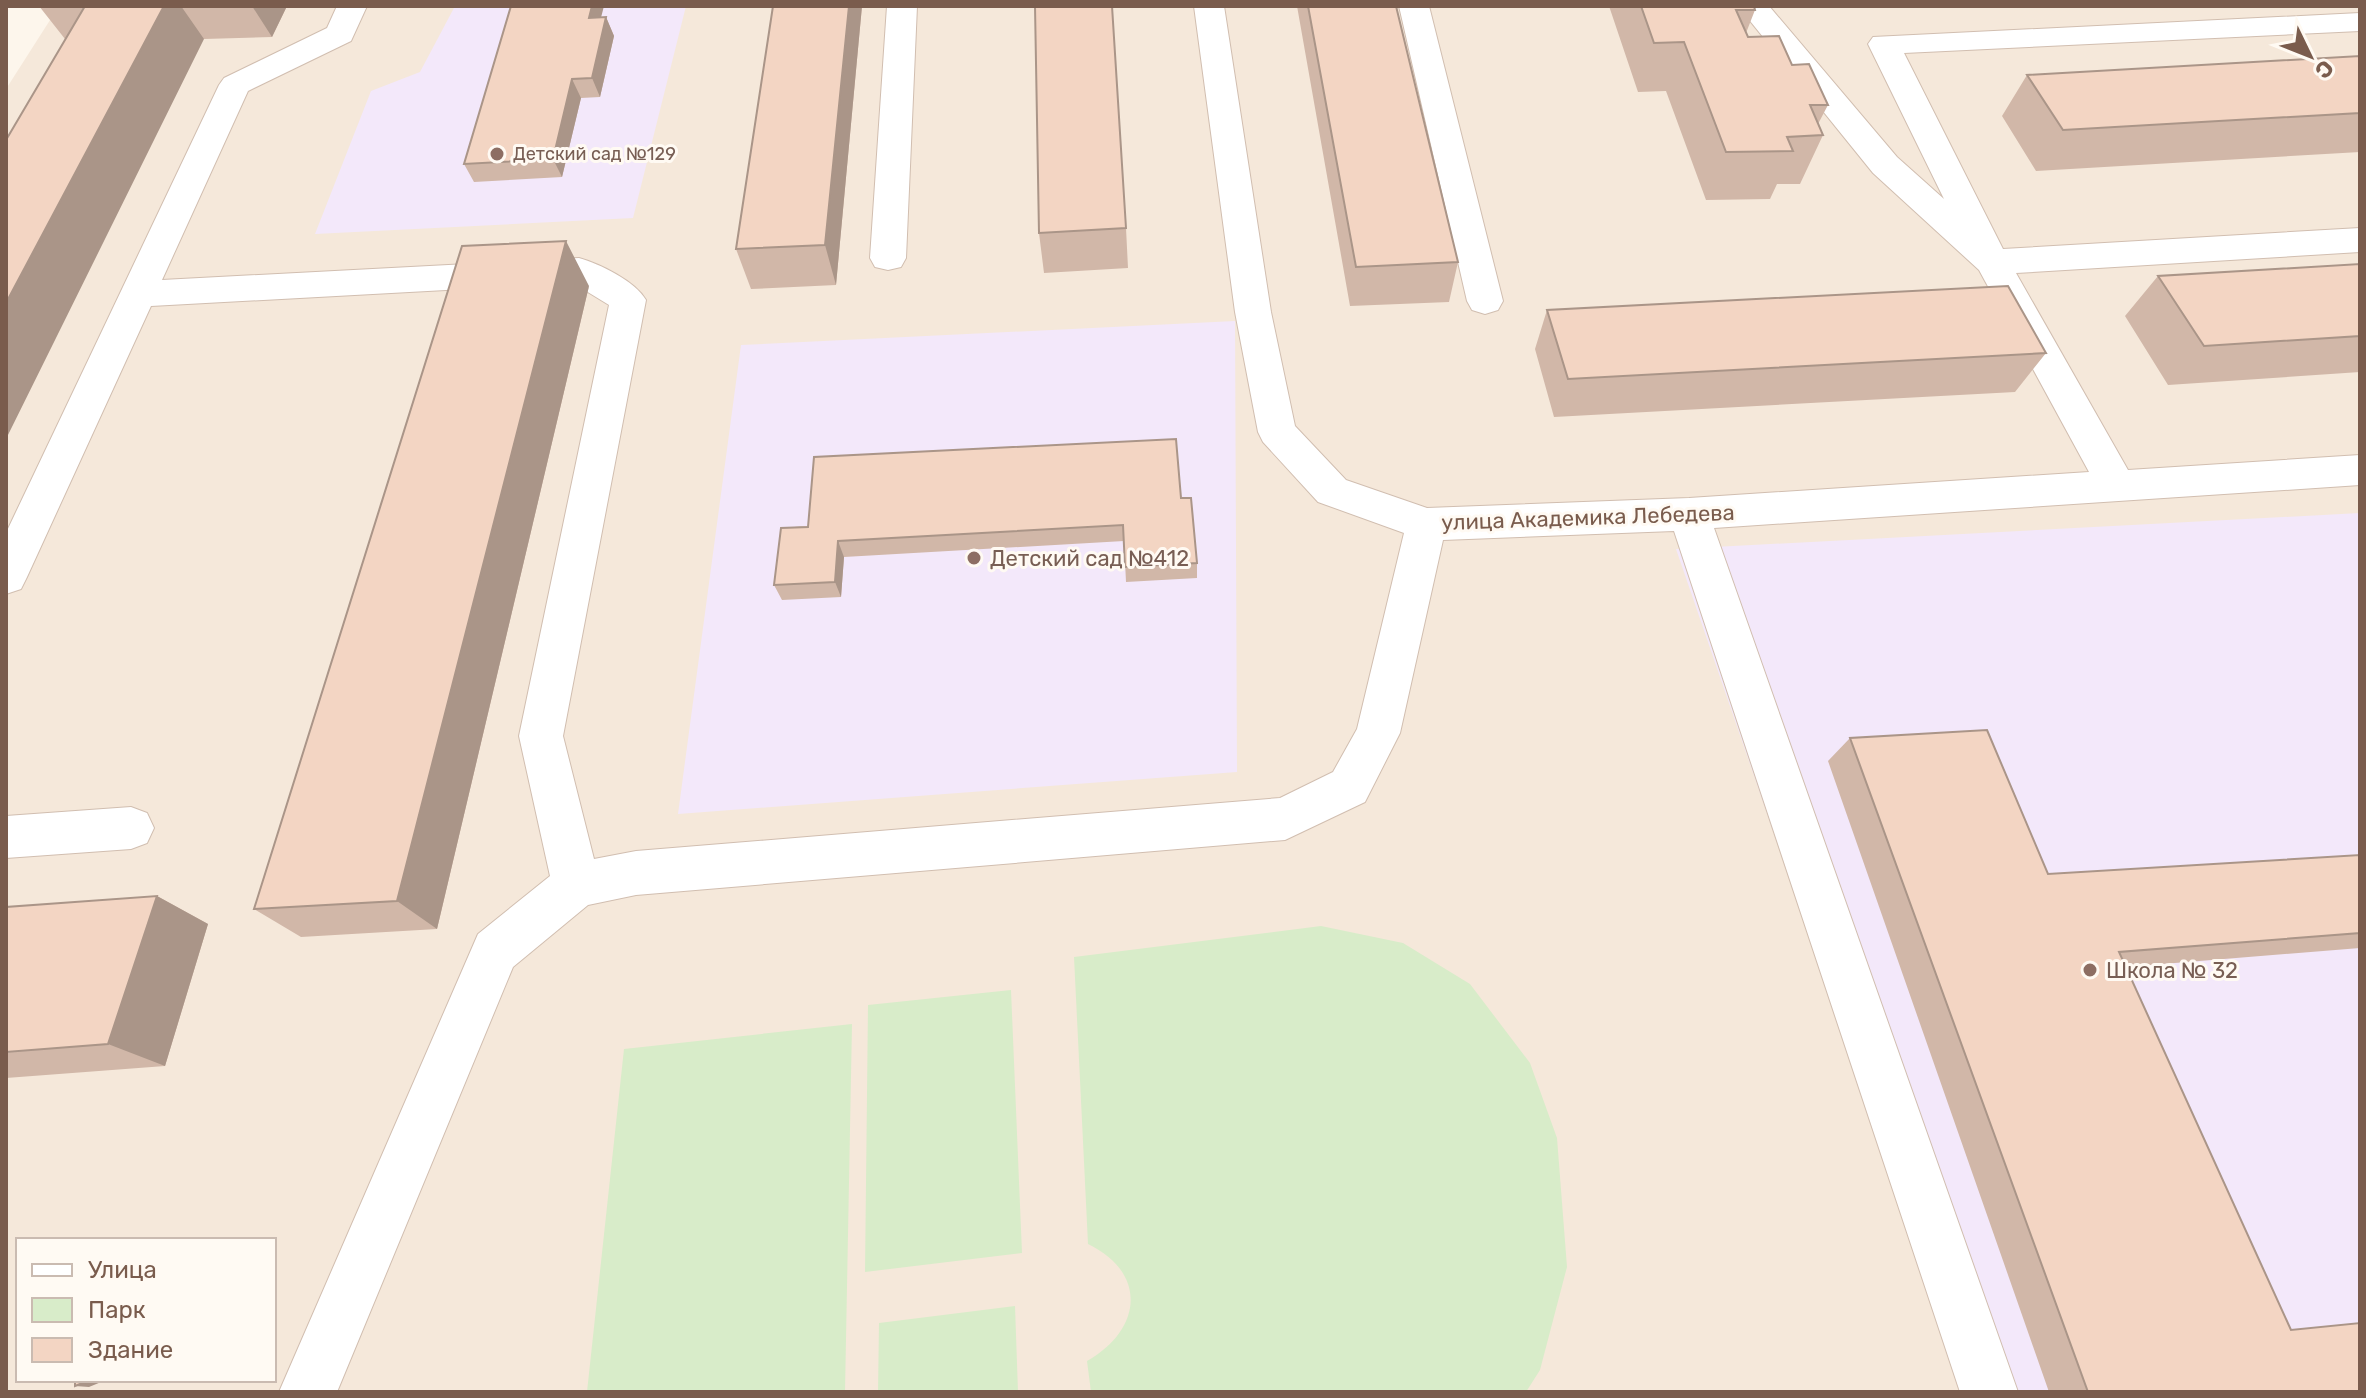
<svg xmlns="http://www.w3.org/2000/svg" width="2366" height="1398" font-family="Rubik,sans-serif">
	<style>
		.residential { fill: #f5e8da; fill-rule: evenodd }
		.education { fill: #f3e8fa }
		.green { fill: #d8ecc9 }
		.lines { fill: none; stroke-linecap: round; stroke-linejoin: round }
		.minor-casing { stroke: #d1beb0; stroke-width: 2 }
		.minor { fill: #fff; fill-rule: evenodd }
		.wall { fill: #d1b7a8 }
		.shaded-wall { fill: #aa9588 }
		.building { fill: #f3d5c3; stroke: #aa9588; stroke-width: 2 }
		.education-dot { fill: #8d6e63; stroke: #fffaf3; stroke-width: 3 }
		.labels { text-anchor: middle; stroke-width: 6; stroke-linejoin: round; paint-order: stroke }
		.far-education-label { font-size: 18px; fill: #785e54; stroke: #fffaf3; text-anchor: start }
		.street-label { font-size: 22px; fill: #7a5c4d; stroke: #fffaf3 }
		.education-label { font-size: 22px; fill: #785e54; stroke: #fffaf3; text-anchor: start }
	</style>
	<rect width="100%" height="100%" fill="#fdf6ec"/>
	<path class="residential" d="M 59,6 L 2360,6 L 2360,1392 L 6,1392 L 6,89 ZM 18,1240 L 274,1240 L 274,1380 L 18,1380 Z"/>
	<path class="education" d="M 455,6 L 686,6 L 633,218 L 315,234 L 371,91 L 420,72 Z
		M 1235,321 L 1237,772 L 678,814 L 741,345 Z
		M 2360,513 L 2360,1392 L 1966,1392 L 1676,549 Z"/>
	<path class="green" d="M 1321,926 L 1403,943 L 1470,984 L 1530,1063 L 1557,1138 L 1567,1267 L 1540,1370 L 1526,1392 L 1091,1392 L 1087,1361 C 1142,1330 1148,1273 1088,1244 L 1074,957 Z
		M 1011,990 L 1022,1253 L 865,1272 L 868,1005 Z
		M 852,1024 L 845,1392 L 587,1392 L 624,1049 Z
		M 1015,1306 L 1018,1392 L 878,1392 L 879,1323 Z"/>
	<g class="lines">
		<defs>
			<path id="minor" d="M 337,6 L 367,6 L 351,41 L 248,91 L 162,280 L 579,258 C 600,264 635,281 646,300 L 563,736 L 594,859 L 636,851 L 1280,798 L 1333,772 L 1357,729 L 1404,533 L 1318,502 L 1263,442 L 1258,432 L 1235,312 L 1194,6 L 1224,6 L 1271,312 L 1295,426 L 1346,480 L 1427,508 L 1689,498 L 2089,472 L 1979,270 L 1873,173 L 1738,6 L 1769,6 L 1897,157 L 1944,199 L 1868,44 L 1873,37 L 2360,13 L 2360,31 L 1904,53 L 2003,249 L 2360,228 L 2360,252 L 2016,273 L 2128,470 L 2360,455 L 2360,485 L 1714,528 L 2018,1392 L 1960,1392 L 1674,531 L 1443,540 L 1400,733 L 1365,802 L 1285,840 L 636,895 L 588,905 L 513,967 L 337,1392 L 279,1392 L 478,934 L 550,876 L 519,736 L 609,305 L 573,283 L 151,306 L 27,577 L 21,589 L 6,594 L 6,533 L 219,85 L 224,78 L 327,28 Z
				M 887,6 L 917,6 L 906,258 L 901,267 L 888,270 L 875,267 L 870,258 Z
				M 1399,6 L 1429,6 L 1503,301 L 1498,310 L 1485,314 L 1472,310 L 1467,301 Z
				M 131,807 L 147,813 L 154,828 L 147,843 L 131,849 L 6,858 L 6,816 Z"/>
		</defs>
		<use href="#minor" class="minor-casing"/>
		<use href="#minor" class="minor"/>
	</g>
	<path class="wall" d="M 39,6 L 287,6 L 272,37 L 204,39 L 65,39 Z
		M 773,6 L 862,6 L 836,285 L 751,289 L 736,249 Z
		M 1297,6 L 1396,6 L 1458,262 L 1449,302 L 1350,306 Z
		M 1609,6 L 1754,6 L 1755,10 L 1746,33 L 1748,37 L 1792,65 L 1828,105 L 1818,124 L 1823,135 L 1800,184 L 1777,184 L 1770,199 L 1706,200 L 1666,91 L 1638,92 Z
		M 606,17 L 614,36 L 600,97 L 581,98 L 562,177 L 474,182 L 464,164 L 601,18 Z
		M 2360,56 L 2360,152 L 2036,171 L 2002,116 L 2027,75 Z
		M 1126,228 L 1128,268 L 1044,273 L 1039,233 Z
		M 2360,264 L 2360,372 L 2168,385 L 2125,316 L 2158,276 Z
		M 589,286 L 437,929 L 301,937 L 254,909 Z
		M 1547,310 L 2046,353 L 2015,392 L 1554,417 L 1535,349 Z
		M 1181,498 L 1197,563 L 1197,578 L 1126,582 L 1124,541 L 844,557 L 841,597 L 782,600 L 774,585 L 781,528 Z
		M 1850,738 L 2048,874 L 2360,855 L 2360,948 L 2126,967 L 2291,1330 L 2360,1392 L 2049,1392 L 1828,761 Z
		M 157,896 L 208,924 L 165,1066 L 6,1078 L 6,907 Z"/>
	<path class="shaded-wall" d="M 164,6 L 181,6 L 204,39 L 6,439 L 6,303 Z
		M 252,6 L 287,6 L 272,37 Z
		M 592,6 L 604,6 L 596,37 L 589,18 Z
		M 849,6 L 862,6 L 836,285 L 825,245 Z
		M 606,17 L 614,36 L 600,97 L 592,78 Z
		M 572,79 L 581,98 L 562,177 L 553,159 Z
		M 566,241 L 589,286 L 437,929 L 397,901 Z
		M 838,541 L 844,557 L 841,597 L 835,582 Z
		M 157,896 L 208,924 L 165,1066 L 108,1044 Z
		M 90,1380 L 106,1380 L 89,1387 L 75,1386 Z"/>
	<path class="building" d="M 85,6 L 164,6 L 6,303 L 6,140 Z
		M 511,6 L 592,6 L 589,18 L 606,17 L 592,78 L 572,79 L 553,159 L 464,164 Z
		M 773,6 L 849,6 L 825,245 L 736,249 Z
		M 1035,6 L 1112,6 L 1126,228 L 1039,233 Z
		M 1308,6 L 1396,6 L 1458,262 L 1356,267 Z
		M 1641,6 L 1754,6 L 1755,10 L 1736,10 L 1748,37 L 1779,36 L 1792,65 L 1809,64 L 1828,105 L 1810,105 L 1823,135 L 1787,137 L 1793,151 L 1726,152 L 1684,42 L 1654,43 Z
		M 2360,56 L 2360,113 L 2063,130 L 2027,75 Z
		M 566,241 L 397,901 L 254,909 L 462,246 Z
		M 2360,264 L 2360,336 L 2204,346 L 2158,276 Z
		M 2008,286 L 2046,353 L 1568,379 L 1547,310 Z
		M 1176,439 L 1181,498 L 1191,498 L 1197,563 L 1125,567 L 1123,525 L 838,541 L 835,582 L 774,585 L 781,528 L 808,527 L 814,457 Z
		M 1987,730 L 2048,874 L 2360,855 L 2360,933 L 2119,952 L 2291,1330 L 2360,1323 L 2360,1392 L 2088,1392 L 1850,738 Z
		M 157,896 L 108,1044 L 6,1052 L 6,907 Z
		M 75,1380 L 90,1380 L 75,1386 Z"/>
	<g class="education-dot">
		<circle cx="497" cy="154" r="8"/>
		<circle cx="974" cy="558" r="8"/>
		<circle cx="2090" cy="970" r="8"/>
	</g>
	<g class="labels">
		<g class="far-education-label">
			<text x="513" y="160">Детский сад №129</text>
		</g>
		<g class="street-label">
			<text transform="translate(1588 517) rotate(-2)" y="8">улица Академика Лебедева</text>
		</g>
		<g class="education-label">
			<text x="990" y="566">Детский сад №412</text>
			<text x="2106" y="978">Школа № 32</text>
		</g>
	</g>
	<rect width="2366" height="1398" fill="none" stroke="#7a5c4d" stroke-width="16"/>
	<rect x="16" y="1238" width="260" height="144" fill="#fffaf3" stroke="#cabbb1" stroke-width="2"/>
	<rect x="32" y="1264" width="40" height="12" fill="#ffffff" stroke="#cabbb1" stroke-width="2"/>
	<text x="88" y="1278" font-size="24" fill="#7a5c4d">Улица</text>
	<rect x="32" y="1298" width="40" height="24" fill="#d8ecc9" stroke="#cabbb1" stroke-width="2"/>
	<text x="88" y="1318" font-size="24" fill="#7a5c4d">Парк</text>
	<rect x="32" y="1338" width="40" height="24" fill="#f3d5c3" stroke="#cabbb1" stroke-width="2"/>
	<text x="88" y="1358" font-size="24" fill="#7a5c4d">Здание</text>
	<g transform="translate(2310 56) rotate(133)" stroke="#fffaf3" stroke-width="6" paint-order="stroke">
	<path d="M0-6L14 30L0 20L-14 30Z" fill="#7a5c4d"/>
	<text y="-12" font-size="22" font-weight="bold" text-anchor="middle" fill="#7a5c4d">С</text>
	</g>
</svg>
